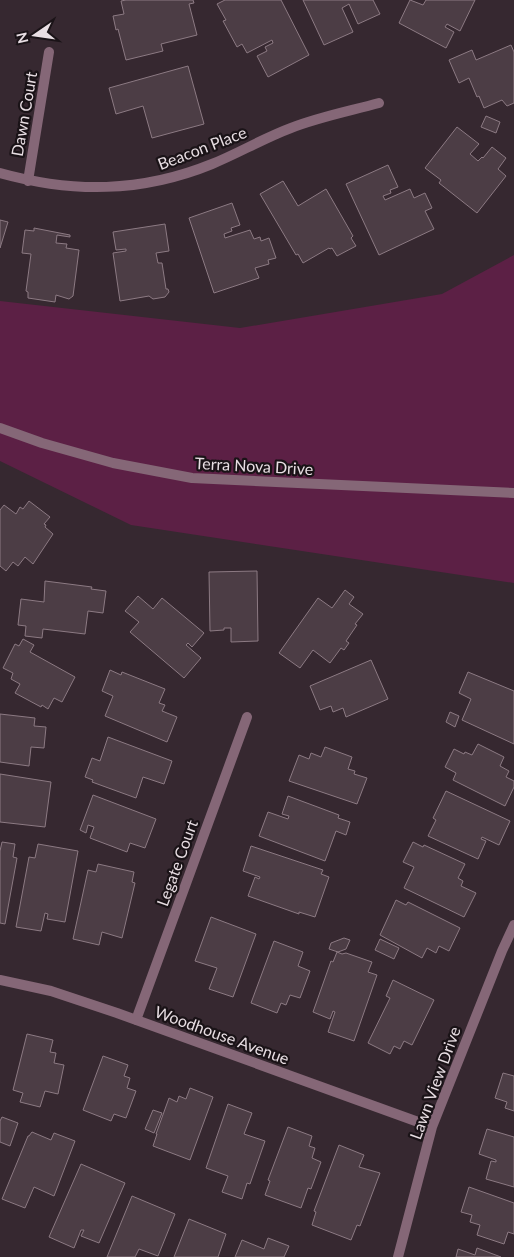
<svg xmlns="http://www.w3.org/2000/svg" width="514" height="1257" font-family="Lato,sans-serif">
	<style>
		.green { fill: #5c2045 }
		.building { fill: #4c3d45; stroke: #8c7a83 }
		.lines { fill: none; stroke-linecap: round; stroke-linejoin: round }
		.minor { stroke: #856777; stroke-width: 10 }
		.tertiary { stroke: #856777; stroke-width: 10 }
		.labels { text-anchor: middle; stroke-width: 4.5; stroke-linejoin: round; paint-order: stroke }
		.street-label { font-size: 16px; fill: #e8dee3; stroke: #1a1317 }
	</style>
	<rect width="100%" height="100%" fill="#362830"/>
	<path class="green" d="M 514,255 L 514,583 L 131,525 L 0,461 L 0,301 L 240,328 L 442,294 Z"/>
	<path class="building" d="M 126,0 L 193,0 L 194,3 L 189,4 L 197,35 L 161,44 L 163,51 L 126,60 L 118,29 L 116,30 L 113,16 L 124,14 L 121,1 Z
		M 225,0 L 281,0 L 309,55 L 268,77 L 257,56 L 267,51 L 265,47 L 273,43 L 272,40 L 247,53 L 242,44 L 237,47 L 223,21 L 226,20 L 217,4 Z
		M 303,0 L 373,0 L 380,14 L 358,24 L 349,4 L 342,8 L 353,32 L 324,45 Z
		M 410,0 L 423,5 L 426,0 L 475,0 L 460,31 L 447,24 L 445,27 L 454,32 L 446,48 L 399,23 Z
		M 511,45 L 514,52 L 514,103 L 507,106 L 502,100 L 484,108 L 479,96 L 477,97 L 469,78 L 459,83 L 449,60 L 472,50 L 476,60 Z
		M 188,66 L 204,124 L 152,138 L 143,106 L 116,114 L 109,88 Z
		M 486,116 L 500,122 L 496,133 L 481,127 Z
		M 457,127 L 479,144 L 470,154 L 478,161 L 482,157 L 483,158 L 492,147 L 506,158 L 498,169 L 506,176 L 477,213 L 439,183 L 441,180 L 425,168 Z
		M 388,165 L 398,187 L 390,190 L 391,193 L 383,196 L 385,200 L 410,189 L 414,198 L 425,193 L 432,208 L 425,211 L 434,229 L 379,255 L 346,184 Z
		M 283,181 L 298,206 L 326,189 L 353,236 L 351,238 L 356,246 L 337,256 L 332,248 L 330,249 L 329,248 L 303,263 L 298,254 L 296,255 L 260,194 Z
		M 232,203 L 240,225 L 231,228 L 232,231 L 224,234 L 225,238 L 250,230 L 254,239 L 260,237 L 261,241 L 269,238 L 276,258 L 268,260 L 269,264 L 255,268 L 259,278 L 214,293 L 189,218 Z
		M 0,220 L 8,222 L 0,248 Z
		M 165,224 L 169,251 L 156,253 L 158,263 L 162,263 L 166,289 L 168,289 L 169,292 L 165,297 L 153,299 L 149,296 L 120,301 L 113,253 L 126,251 L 126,249 L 116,250 L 113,232 Z
		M 34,228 L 70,235 L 70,237 L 57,235 L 56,243 L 67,244 L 66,248 L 79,250 L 73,296 L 69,299 L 56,295 L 55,302 L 28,298 L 28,292 L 26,291 L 31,254 L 22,253 L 25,230 L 34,231 Z
		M 29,501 L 50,517 L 44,524 L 46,525 L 45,527 L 53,534 L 33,564 L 25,557 L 18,566 L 13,562 L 6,571 L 0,566 L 0,510 L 4,505 L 16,514 L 20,507 L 23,509 Z
		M 257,571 L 258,641 L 231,642 L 231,628 L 224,628 L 224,630 L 210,631 L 209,572 Z
		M 45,581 L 92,587 L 91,589 L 106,591 L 103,613 L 88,611 L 85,634 L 43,629 L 42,638 L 25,636 L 26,626 L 18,625 L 21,599 L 44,602 Z
		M 345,590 L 354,597 L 349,604 L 363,614 L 355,624 L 357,625 L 346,641 L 349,643 L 344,650 L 341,648 L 330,663 L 313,650 L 300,668 L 279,653 L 318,598 L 332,608 Z
		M 138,596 L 153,609 L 162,598 L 204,633 L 192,647 L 188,643 L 186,645 L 201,658 L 184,678 L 130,632 L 139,622 L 125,611 Z
		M 23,639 L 34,645 L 30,652 L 75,677 L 62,702 L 54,698 L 48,709 L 42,705 L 41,707 L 15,693 L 20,684 L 11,679 L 13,673 L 3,668 L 15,644 L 19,646 Z
		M 371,660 L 388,699 L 346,717 L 343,708 L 333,712 L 331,706 L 320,710 L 310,686 Z
		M 110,670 L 121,675 L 122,672 L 165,689 L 159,703 L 165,705 L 162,711 L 177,717 L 167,742 L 105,716 L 113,696 L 102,691 Z
		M 468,672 L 514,691 L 514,744 L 462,720 L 471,699 L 459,693 Z
		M 450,712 L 459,716 L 455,727 L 446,722 Z
		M 0,714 L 35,718 L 34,726 L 46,727 L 44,748 L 31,747 L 29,766 L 0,762 Z
		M 108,737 L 172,761 L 164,784 L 143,777 L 136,798 L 92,782 L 93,780 L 85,777 L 92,758 L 100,761 Z
		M 478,744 L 504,757 L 500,766 L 509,771 L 506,777 L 514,781 L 514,787 L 505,806 L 453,780 L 456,773 L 445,767 L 454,749 L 464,754 L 465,752 L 472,755 Z
		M 325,747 L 352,757 L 348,769 L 355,771 L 354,774 L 367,778 L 357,804 L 289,781 L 299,755 L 309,759 L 311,753 L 321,757 Z
		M 0,774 L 51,782 L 45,827 L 0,822 Z
		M 446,791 L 510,821 L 499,845 L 482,837 L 481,839 L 486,841 L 478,859 L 428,836 L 436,820 L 433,818 Z
		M 93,795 L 156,819 L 145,848 L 130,843 L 127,852 L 90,838 L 94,827 L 88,825 L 86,833 L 80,830 Z
		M 288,796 L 339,815 L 338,818 L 350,822 L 346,835 L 336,831 L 325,861 L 259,836 L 268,812 L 288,819 L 289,816 L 282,814 Z
		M 2,842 L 15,844 L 13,857 L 17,858 L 5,924 L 0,923 L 0,851 Z
		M 413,842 L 423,847 L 424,845 L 465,864 L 458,878 L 463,881 L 461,886 L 476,893 L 464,917 L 404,888 L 414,867 L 403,862 Z
		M 38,844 L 78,851 L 65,922 L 47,919 L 48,914 L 45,913 L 41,931 L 16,927 L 29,857 L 35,858 Z
		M 251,846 L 323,870 L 321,874 L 329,877 L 315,917 L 299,912 L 299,914 L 248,896 L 255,877 L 259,879 L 260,877 L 243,871 Z
		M 98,864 L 134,872 L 132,882 L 135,883 L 122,938 L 102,932 L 99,945 L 73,939 L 88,870 L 96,872 Z
		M 396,900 L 406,905 L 408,902 L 460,928 L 449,951 L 439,946 L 436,953 L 427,948 L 422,958 L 380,935 Z
		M 211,917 L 256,934 L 233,997 L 209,989 L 217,968 L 195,961 Z
		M 344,938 L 350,940 L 346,949 L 338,952 L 329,949 L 331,943 Z
		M 380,939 L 399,948 L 394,959 L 375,950 Z
		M 274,941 L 303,952 L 298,966 L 310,971 L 300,998 L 290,995 L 286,1005 L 281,1003 L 277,1013 L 251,1003 Z
		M 337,952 L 342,954 L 346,953 L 372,962 L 368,972 L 377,975 L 354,1041 L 328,1032 L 335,1012 L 333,1011 L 330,1019 L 313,1012 L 331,961 L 333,962 Z
		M 393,980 L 434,1000 L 412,1045 L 404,1041 L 400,1049 L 394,1046 L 390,1054 L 368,1043 L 390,998 L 386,996 Z
		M 27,1034 L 53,1040 L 50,1052 L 56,1053 L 54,1063 L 64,1065 L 58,1094 L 45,1091 L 40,1107 L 20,1102 L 23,1093 L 13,1090 Z
		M 103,1056 L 128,1065 L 124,1076 L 130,1078 L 127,1088 L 136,1091 L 126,1118 L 114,1114 L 111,1121 L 83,1110 Z
		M 503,1073 L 514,1076 L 514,1111 L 505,1108 L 507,1102 L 495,1098 Z
		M 190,1088 L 213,1097 L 190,1160 L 153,1146 L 157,1134 L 156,1134 L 169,1098 L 177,1102 L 179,1096 L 186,1099 Z
		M 228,1104 L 252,1113 L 244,1134 L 265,1141 L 250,1184 L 247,1183 L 242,1199 L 222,1192 L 228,1176 L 206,1168 Z
		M 153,1110 L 162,1113 L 154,1133 L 145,1129 Z
		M 2,1117 L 18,1123 L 10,1146 L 0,1142 L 0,1121 Z
		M 288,1127 L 312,1136 L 309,1146 L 315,1148 L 312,1158 L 321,1162 L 311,1189 L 308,1188 L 301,1208 L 265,1195 L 270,1181 L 268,1180 Z
		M 487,1129 L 514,1137 L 514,1187 L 486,1179 L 491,1161 L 496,1162 L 496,1160 L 479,1154 Z
		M 32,1132 L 51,1140 L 54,1133 L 75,1141 L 54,1196 L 34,1187 L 25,1208 L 2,1199 L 28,1136 L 29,1136 Z
		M 339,1145 L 364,1155 L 359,1167 L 380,1173 L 360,1226 L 357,1225 L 351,1240 L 312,1225 L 316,1212 L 314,1211 Z
		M 81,1164 L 125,1183 L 99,1243 L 81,1236 L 84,1230 L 81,1230 L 74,1248 L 49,1237 Z
		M 469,1187 L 514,1203 L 514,1234 L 508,1232 L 504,1244 L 477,1235 L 480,1225 L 470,1222 L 472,1215 L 461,1212 Z
		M 132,1196 L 175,1214 L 158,1256 L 139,1249 L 135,1257 L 107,1257 Z
		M 189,1219 L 226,1234 L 218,1257 L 174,1257 Z
		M 268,1238 L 289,1246 L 284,1257 L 235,1257 L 242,1240 L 264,1249 Z
		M 477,1248 L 501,1257 L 456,1257 L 458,1249 L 475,1255 Z"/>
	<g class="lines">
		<path class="minor" d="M 0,173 C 72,193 141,193 212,164 C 239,153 264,138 291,128 C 319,117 350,111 379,103
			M 28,181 L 49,52
			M 0,980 L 51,991 L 117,1013 L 432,1127
			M 136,1020 L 247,717
			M 398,1257 L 432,1127 L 502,951 L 514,925"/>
		<path class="tertiary" d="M 0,428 L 42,443 L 113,463 L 192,478 L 514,493"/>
	</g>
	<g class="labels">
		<g class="street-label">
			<text transform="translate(24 114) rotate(-80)" y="6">Dawn Court</text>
			<text transform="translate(202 148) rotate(-21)" y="6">Beacon Place</text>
			<text transform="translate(254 466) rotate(3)" y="6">Terra Nova Drive</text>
			<text transform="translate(177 863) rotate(-70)" y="6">Legate Court</text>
			<text transform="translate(222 1035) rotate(20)" y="6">Woodhouse Avenue</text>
			<text transform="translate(435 1083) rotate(-70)" y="6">Lawn View Drive</text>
		</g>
	</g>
	<g transform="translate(35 35) rotate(257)" stroke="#1a1317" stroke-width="4" paint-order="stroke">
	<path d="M0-4L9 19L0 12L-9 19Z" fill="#e8dee3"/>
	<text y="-8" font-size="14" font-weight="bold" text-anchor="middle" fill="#e8dee3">N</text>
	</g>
</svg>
